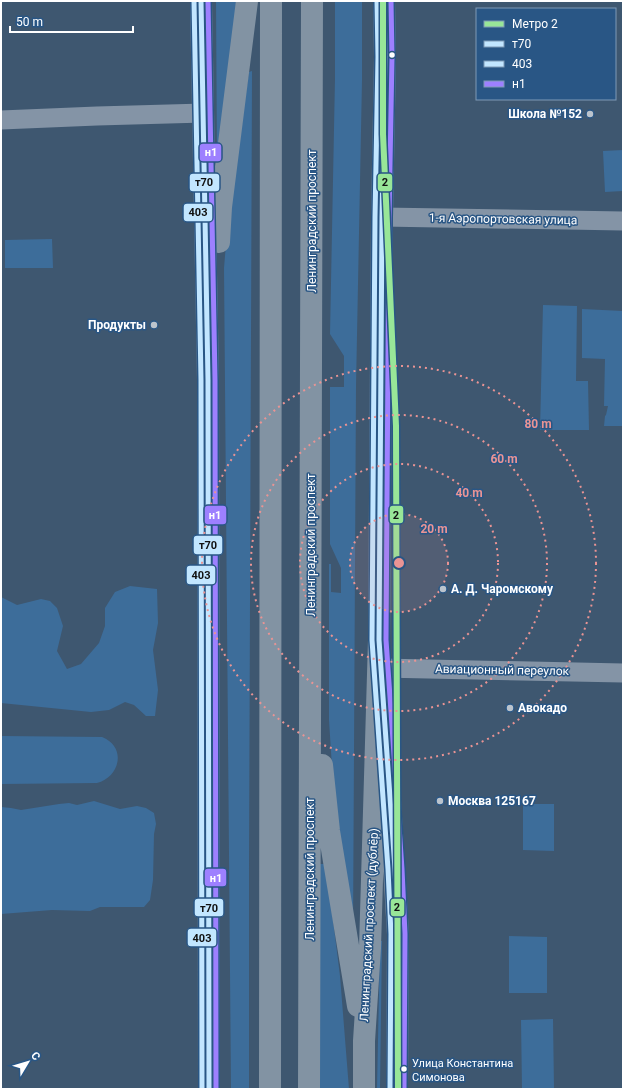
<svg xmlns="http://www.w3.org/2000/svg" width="624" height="1090" font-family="Roboto,sans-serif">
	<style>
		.green { fill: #3d6d9a }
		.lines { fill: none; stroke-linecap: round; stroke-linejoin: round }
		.minor { stroke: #8494a6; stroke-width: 19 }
		.major { stroke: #8293a3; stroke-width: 22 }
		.bus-1-casing { stroke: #295685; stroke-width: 8 }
		.bus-2-casing { stroke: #295685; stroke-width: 8 }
		.bus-3-casing { stroke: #295685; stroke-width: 8 }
		.bus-1 { stroke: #c2e6ff; stroke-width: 5 }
		.bus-2 { stroke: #c2e6ff; stroke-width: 5 }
		.bus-3 { stroke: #9d80ff; stroke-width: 5 }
		.metro-1-casing { stroke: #295685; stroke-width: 9 }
		.metro-1 { stroke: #98e698; stroke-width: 6 }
		.ring { fill: none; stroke: #ea9494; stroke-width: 2; stroke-dasharray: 2 4 }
		.bus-dot { fill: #fff; stroke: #295685; stroke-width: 1.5 }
		.poi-dot { fill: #bbc4cd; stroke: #295685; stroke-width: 1.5 }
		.labels { text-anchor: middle; stroke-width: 3; stroke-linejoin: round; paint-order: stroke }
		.bus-label { font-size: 11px; fill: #fff; stroke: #295685; text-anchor: start }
		.poi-label { font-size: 12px; font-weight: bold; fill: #fff; stroke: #295685; text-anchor: start }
		.street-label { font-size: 12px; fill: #fff; stroke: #295685 }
		.centre { fill: #ea9494; stroke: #295685; stroke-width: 2 }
		.ring-label { font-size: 12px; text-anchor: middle; font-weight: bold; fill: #ea9494; stroke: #295685; stroke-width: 3; stroke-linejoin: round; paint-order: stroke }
		.line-badge { stroke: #295685; stroke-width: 1.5 }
		.badge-label { font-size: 11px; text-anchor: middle; font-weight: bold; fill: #fff }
		.pale-badge-label { font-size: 11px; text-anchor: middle; font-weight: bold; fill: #111 }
	</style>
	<rect width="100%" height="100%" fill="#3e5770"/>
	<path class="green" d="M 216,1 L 240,1 L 217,158 Z
		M 335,1 L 362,1 L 362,80 L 356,387 L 353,933 L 335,814 L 329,720 L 329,564 L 331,564 L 331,592 L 341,593 L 341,568 L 330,544 L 330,387 L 344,387 L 344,356 L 330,334 L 335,78 Z
		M 252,71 L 249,869 L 249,1089 L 231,1089 L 224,268 L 229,208 L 249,72 Z
		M 623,150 L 623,191 L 605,192 L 603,151 Z
		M 52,239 L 53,268 L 5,268 L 5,240 Z
		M 543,305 L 577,306 L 576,381 L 588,381 L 589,430 L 540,430 Z
		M 582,309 L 623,311 L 623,426 L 604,426 L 605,416 L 606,415 L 608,406 L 604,406 L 605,359 L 582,358 Z
		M 130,586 L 157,589 L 158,623 L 153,650 L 158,690 L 155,716 L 146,716 L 134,705 L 125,702 L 109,710 L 91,712 L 1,703 L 1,597 L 17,605 L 41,599 L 50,601 L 57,608 L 63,626 L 57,651 L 67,669 L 81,664 L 99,643 L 105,626 L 105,608 L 115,592 Z
		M 1,736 L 102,737 C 127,747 120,777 97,783 L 1,784 Z
		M 94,801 L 120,809 L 137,806 L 146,808 L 154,813 L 156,824 L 154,834 L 153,880 L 150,900 L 144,907 L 100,907 L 90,911 L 52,910 L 1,914 L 1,807 L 11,808 L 21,810 L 59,804 L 69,803 L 77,805 Z
		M 523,804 L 554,804 L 554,851 L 523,850 Z
		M 319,864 L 326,864 L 340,976 L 349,1089 L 320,1089 Z
		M 509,936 L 547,937 L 547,993 L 509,993 Z
		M 380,941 L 382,941 L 380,1089 L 377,1089 Z
		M 553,1019 L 554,1089 L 522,1089 L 521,1020 Z"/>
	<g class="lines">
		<path class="minor" d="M 1,120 L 97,116 L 204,113
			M 382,217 L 623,221
			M 381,668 L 623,673"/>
		<path class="major" d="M 201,1 L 208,380 L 209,1089
			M 219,242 L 221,207 L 247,1
			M 322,765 L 329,831 L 358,1006
			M 388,767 L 398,934 L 397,1089
			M 270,1089 L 271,1
			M 309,1089 L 312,1
			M 364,1089 L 364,1041 L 370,948 L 379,640 L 382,217 L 385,57 L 384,1"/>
		<defs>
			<path id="bus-1" d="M 201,1 L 208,380 L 209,1089
				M 384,1 L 385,57 L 382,217 L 379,640 L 395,869 L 398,934 L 397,1089"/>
			<path id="bus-2" d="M 194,1 L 201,380 L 202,1089
				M 377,1 L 378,57 L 375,217 L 372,640 L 388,869 L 391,934 L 390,1089"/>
			<path id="bus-3" d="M 208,1 L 215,380 L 216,1089
				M 391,1 L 392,57 L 389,217 L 386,640 L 402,869 L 405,934 L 404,1089"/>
		</defs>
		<use href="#bus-1" class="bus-1-casing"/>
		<use href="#bus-2" class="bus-2-casing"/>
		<use href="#bus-3" class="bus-3-casing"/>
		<use href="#bus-1" class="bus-1"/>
		<use href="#bus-2" class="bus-2"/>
		<use href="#bus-3" class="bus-3"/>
		<defs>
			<path id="metro-1" d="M 383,1 L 383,134 L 396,426 L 398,1089"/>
		</defs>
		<use href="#metro-1" class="metro-1-casing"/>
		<use href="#metro-1" class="metro-1"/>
	</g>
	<circle cx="399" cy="563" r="49" fill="#ea9494" fill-opacity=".12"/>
	<g class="ring">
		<circle cx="399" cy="563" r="49"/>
		<circle cx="399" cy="563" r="99"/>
		<circle cx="399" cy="563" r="148"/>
		<circle cx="399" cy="563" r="197"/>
	</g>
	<g class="bus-dot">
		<circle cx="392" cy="55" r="3.5"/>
		<circle cx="404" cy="1069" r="3.5"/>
	</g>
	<g class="poi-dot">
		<circle cx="590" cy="114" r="4"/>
		<circle cx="154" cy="325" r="4"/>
		<circle cx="443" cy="589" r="4"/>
		<circle cx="510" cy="708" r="4"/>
		<circle cx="440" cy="801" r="4"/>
	</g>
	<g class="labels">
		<g class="bus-label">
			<text x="412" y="1067">Улица Константина<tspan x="412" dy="14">Симонова</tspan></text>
		</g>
		<g class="poi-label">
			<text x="582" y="118" text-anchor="end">Школа №152</text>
			<text x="146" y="329" text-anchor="end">Продукты</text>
			<text x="451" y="593">А. Д. Чаромскому</text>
			<text x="518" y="712">Авокадо</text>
			<text x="448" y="805">Москва 125167</text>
		</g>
		<g class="street-label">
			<text transform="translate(503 219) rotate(1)" y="4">1-я Аэропортовская улица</text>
			<text transform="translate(312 221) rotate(-90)" y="4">Ленинградский проспект</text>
			<text transform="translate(311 545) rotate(-90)" y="4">Ленинградский проспект</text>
			<text transform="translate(502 670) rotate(1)" y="4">Авиационный переулок</text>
			<text transform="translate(310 869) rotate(-90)" y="4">Ленинградский проспект</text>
			<text transform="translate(369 925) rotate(-87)" y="4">Ленинградский проспект (дублёр)</text>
		</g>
	</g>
	<circle cx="399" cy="563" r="6" class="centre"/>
	<g class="ring-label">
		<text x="538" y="428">80 m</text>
		<text x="504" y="463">60 m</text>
		<text x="469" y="497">40 m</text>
		<text x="434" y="533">20 m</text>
	</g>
	<g class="line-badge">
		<rect x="199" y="143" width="23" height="19" rx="4" fill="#9d80ff"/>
		<rect x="189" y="173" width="31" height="19" rx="4" fill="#c2e6ff"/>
		<rect x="377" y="173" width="16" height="19" rx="4" fill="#98e698"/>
		<rect x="183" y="203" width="30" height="19" rx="4" fill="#c2e6ff"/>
		<rect x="389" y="505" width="15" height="19" rx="4" fill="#98e698"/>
		<rect x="204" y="505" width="23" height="20" rx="4" fill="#9d80ff"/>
		<rect x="193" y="535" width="30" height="20" rx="4" fill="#c2e6ff"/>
		<rect x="186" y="565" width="30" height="20" rx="4" fill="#c2e6ff"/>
		<rect x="204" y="868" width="23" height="19" rx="4" fill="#9d80ff"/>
		<rect x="390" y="898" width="15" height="19" rx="4" fill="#98e698"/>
		<rect x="194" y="898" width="30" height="19" rx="4" fill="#c2e6ff"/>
		<rect x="187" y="928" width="30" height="19" rx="4" fill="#c2e6ff"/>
	</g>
	<g class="badge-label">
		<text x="211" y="156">н1</text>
		<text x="215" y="519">н1</text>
		<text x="216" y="882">н1</text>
	</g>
	<g class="pale-badge-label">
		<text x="204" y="186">т70</text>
		<text x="385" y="186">2</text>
		<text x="198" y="216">403</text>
		<text x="396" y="519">2</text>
		<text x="208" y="549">т70</text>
		<text x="201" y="579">403</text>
		<text x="397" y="911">2</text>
		<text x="209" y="912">т70</text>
		<text x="202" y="942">403</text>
	</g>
	<rect width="624" height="1090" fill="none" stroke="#ffffff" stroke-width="4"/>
	<rect x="476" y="8" width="140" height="92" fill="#295685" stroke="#7f9ab6"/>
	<rect x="484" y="21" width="20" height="6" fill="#98e698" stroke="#7f9ab6"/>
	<text x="512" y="28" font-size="12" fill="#ffffff">Метро 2</text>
	<rect x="484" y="41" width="20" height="6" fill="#c2e6ff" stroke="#7f9ab6"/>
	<text x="512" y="48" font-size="12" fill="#ffffff">т70</text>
	<rect x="484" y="61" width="20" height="6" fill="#c2e6ff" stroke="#7f9ab6"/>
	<text x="512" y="68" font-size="12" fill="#ffffff">403</text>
	<rect x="484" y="81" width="20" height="6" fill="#9d80ff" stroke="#7f9ab6"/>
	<text x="512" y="88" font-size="12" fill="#ffffff">н1</text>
	<g transform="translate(28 1062) rotate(52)" stroke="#295685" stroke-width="3" paint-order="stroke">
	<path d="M0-3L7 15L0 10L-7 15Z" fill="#ffffff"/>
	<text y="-6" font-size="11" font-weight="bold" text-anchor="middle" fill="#ffffff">С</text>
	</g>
	<path d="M10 26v6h123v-6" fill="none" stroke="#ffffff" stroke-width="2"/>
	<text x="16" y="26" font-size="12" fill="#ffffff" stroke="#295685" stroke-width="3" paint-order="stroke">50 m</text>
</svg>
